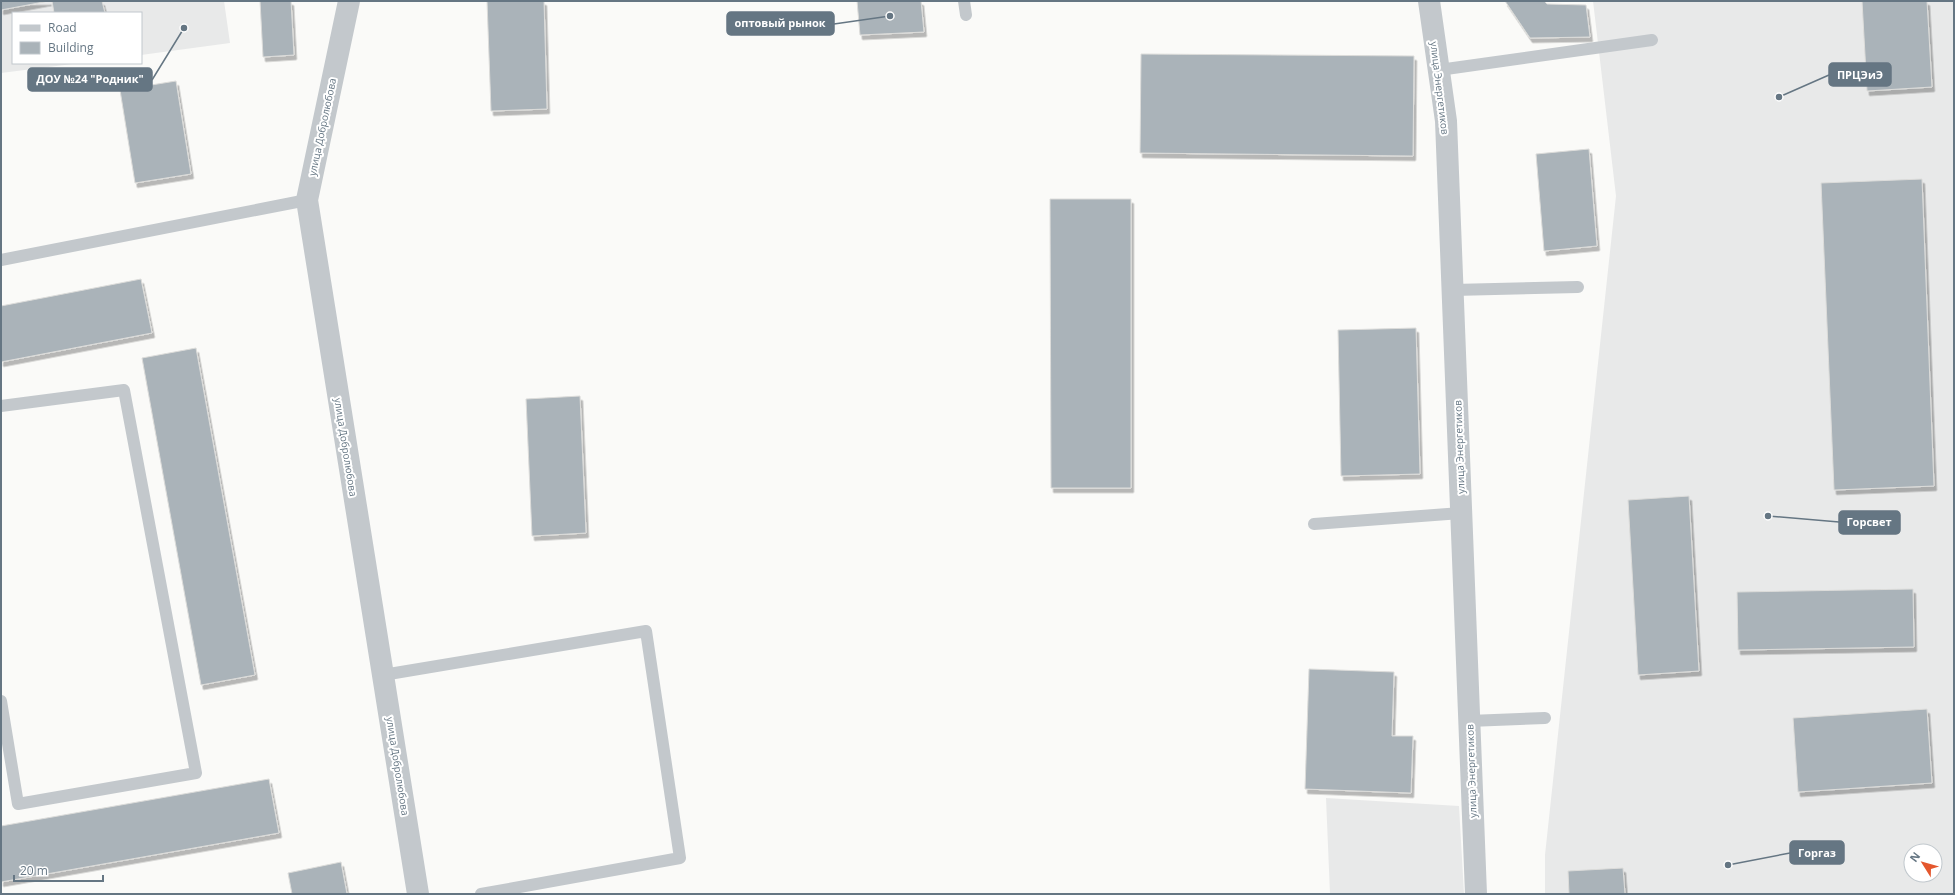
<svg xmlns="http://www.w3.org/2000/svg" width="1955" height="895" font-family="'Open Sans',sans-serif">
	<style>
		.built { fill: #e8e9e9; fill-rule: evenodd }
		.building { fill: #aab3b9; stroke: #dcdcda; filter: url(#shadow) }
		.lines { fill: none; stroke-linecap: round; stroke-linejoin: round }
		.lane { stroke: #c3c8cc; stroke-width: 12 }
		.street { stroke: #c3c8cc; stroke-width: 22 }
		.labels { text-anchor: middle; stroke-width: 4; stroke-linejoin: round; paint-order: stroke }
		.street-label { font-size: 10px; fill: #657683; stroke: #fff }
		.leader { fill: none; stroke: #657683; stroke-width: 1.5 }
		.callout-dot { fill: #657683; stroke: #fff; stroke-width: 1.5 }
		.callout { fill: #657683; stroke: #657683; stroke-width: 1.5 }
		.callout-label { font-size: 11px; text-anchor: middle; font-weight: bold; fill: #fff }
	</style>
	<defs>
		<filter id="shadow"><feDropShadow dx="2.5" dy="4.5" stdDeviation="0" flood-color="#0004"/></filter>
	</defs>
	<rect width="100%" height="100%" fill="#fafaf8"/>
	<path class="built" d="M 1,1 L 224,1 L 230,43 L 141,55 L 141,13 L 13,13 L 13,63 L 80,63 L 1,73 Z
		M 1593,1 L 1954,1 L 1954,894 L 1545,894 L 1545,855 L 1616,196 ZM 1911,851 L 1935,851 L 1935,875 L 1911,875 Z
		M 1326,798 L 1459,806 L 1464,894 L 1330,894 Z"/>
	<path class="building" d="M 1,1 L 49,1 L 1,10 Z
		M 52,1 L 102,1 L 105,13 L 54,13 Z
		M 260,1 L 291,1 L 294,55 L 263,57 Z
		M 487,1 L 544,1 L 547,109 L 491,111 Z
		M 857,1 L 921,1 L 924,32 L 860,35 Z
		M 1505,1 L 1544,1 L 1547,4 L 1586,5 L 1590,37 L 1530,38 Z
		M 1862,1 L 1927,1 L 1932,87 L 1867,91 Z
		M 1141,54 L 1414,56 L 1413,156 L 1140,153 Z
		M 176,81 L 191,174 L 135,183 L 120,90 Z
		M 1589,149 L 1597,246 L 1544,251 L 1536,154 Z
		M 1922,179 L 1934,486 L 1834,490 L 1821,183 Z
		M 1050,199 L 1131,199 L 1131,488 L 1051,488 Z
		M 141,279 L 152,333 L 1,362 L 1,306 Z
		M 1416,328 L 1420,474 L 1341,476 L 1338,330 Z
		M 196,348 L 255,675 L 201,685 L 142,358 Z
		M 580,396 L 586,533 L 532,536 L 526,399 Z
		M 1689,496 L 1699,671 L 1638,675 L 1628,500 Z
		M 1913,589 L 1914,647 L 1738,650 L 1737,592 Z
		M 1309,669 L 1394,672 L 1392,736 L 1413,736 L 1411,793 L 1305,789 Z
		M 1927,709 L 1932,783 L 1798,792 L 1793,718 Z
		M 269,779 L 279,833 L 1,882 L 1,826 Z
		M 341,862 L 347,894 L 292,894 L 288,873 Z
		M 1623,868 L 1625,894 L 1569,894 L 1568,871 Z"/>
	<g class="lines">
		<path class="lane" d="M 964,1 L 966,15
			M 1439,70 L 1652,40
			M 1,260 L 307,200
			M 1453,290 L 1578,287
			M 1,406 L 124,390 L 196,773 L 18,804 L 1,701
			M 1314,524 L 1461,513
			M 383,675 L 646,631 L 680,858 L 481,894
			M 1469,721 L 1545,718"/>
		<path class="street" d="M 349,1 L 307,200 L 418,894
			M 1429,1 L 1446,121 L 1476,894"/>
	</g>
	<g class="labels">
		<g class="street-label">
			<text transform="translate(1440 88) rotate(83)" y="4">улица Энергетиков</text>
			<text transform="translate(322 127) rotate(-78)" y="4">улица Добролюбова</text>
			<text transform="translate(346 447) rotate(81)" y="4">улица Добролюбова</text>
			<text transform="translate(1459 447) rotate(-92)" y="4">улица Энергетиков</text>
			<text transform="translate(398 766) rotate(81)" y="4">улица Добролюбова</text>
			<text transform="translate(1471 771) rotate(-92)" y="4">улица Энергетиков</text>
		</g>
	</g>
	<path class="leader" d="M890 16L834 24M1779 97L1829 75M184 28L152 80M1768 516L1839 522M1728 865L1790 853"/>
	<g class="callout-dot">
		<circle cx="890" cy="16" r="4"/>
		<circle cx="1779" cy="97" r="4"/>
		<circle cx="184" cy="28" r="4"/>
		<circle cx="1768" cy="516" r="4"/>
		<circle cx="1728" cy="865" r="4"/>
	</g>
	<g class="callout">
		<rect x="727" y="12" width="107" height="23" rx="4"/>
		<rect x="1829" y="63" width="62" height="23" rx="4"/>
		<rect x="28" y="68" width="124" height="23" rx="4"/>
		<rect x="1839" y="511" width="61" height="23" rx="4"/>
		<rect x="1790" y="841" width="54" height="23" rx="4"/>
	</g>
	<g class="callout-label">
		<text x="780" y="27">оптовый рынок</text>
		<text x="1860" y="79">ПРЦЭиЭ</text>
		<text x="90" y="83">ДОУ №24 "Родник"</text>
		<text x="1869" y="526">Горсвет</text>
		<text x="1817" y="857">Горгаз</text>
	</g>
	<rect width="1955" height="895" fill="none" stroke="#657683" stroke-width="4"/>
	<rect x="12" y="12" width="130" height="52" fill="#ffffff" stroke="#c1c8cd"/>
	<rect x="20" y="25" width="20" height="6" fill="#c3c8cc" stroke="#c1c8cd"/>
	<text x="48" y="32" font-size="12" fill="#657683">Road</text>
	<rect x="20" y="42" width="20" height="12" fill="#aab3b9" stroke="#c1c8cd"/>
	<text x="48" y="52" font-size="12" fill="#657683">Building</text>
	<g transform="translate(1923 863) rotate(307)"><circle r="19" fill="#ffffff" stroke="#c1c8cd"/>
	<path d="M0-3L7 15L0 10L-7 15Z" fill="#e4572e"/>
	<text y="-6" font-size="11" font-weight="bold" text-anchor="middle" fill="#657683">N</text>
	</g>
	<path d="M14 875v6h89v-6" fill="none" stroke="#657683" stroke-width="2"/>
	<text x="20" y="875" font-size="12" fill="#657683" stroke="#ffffff" stroke-width="3" paint-order="stroke">20 m</text>
</svg>
